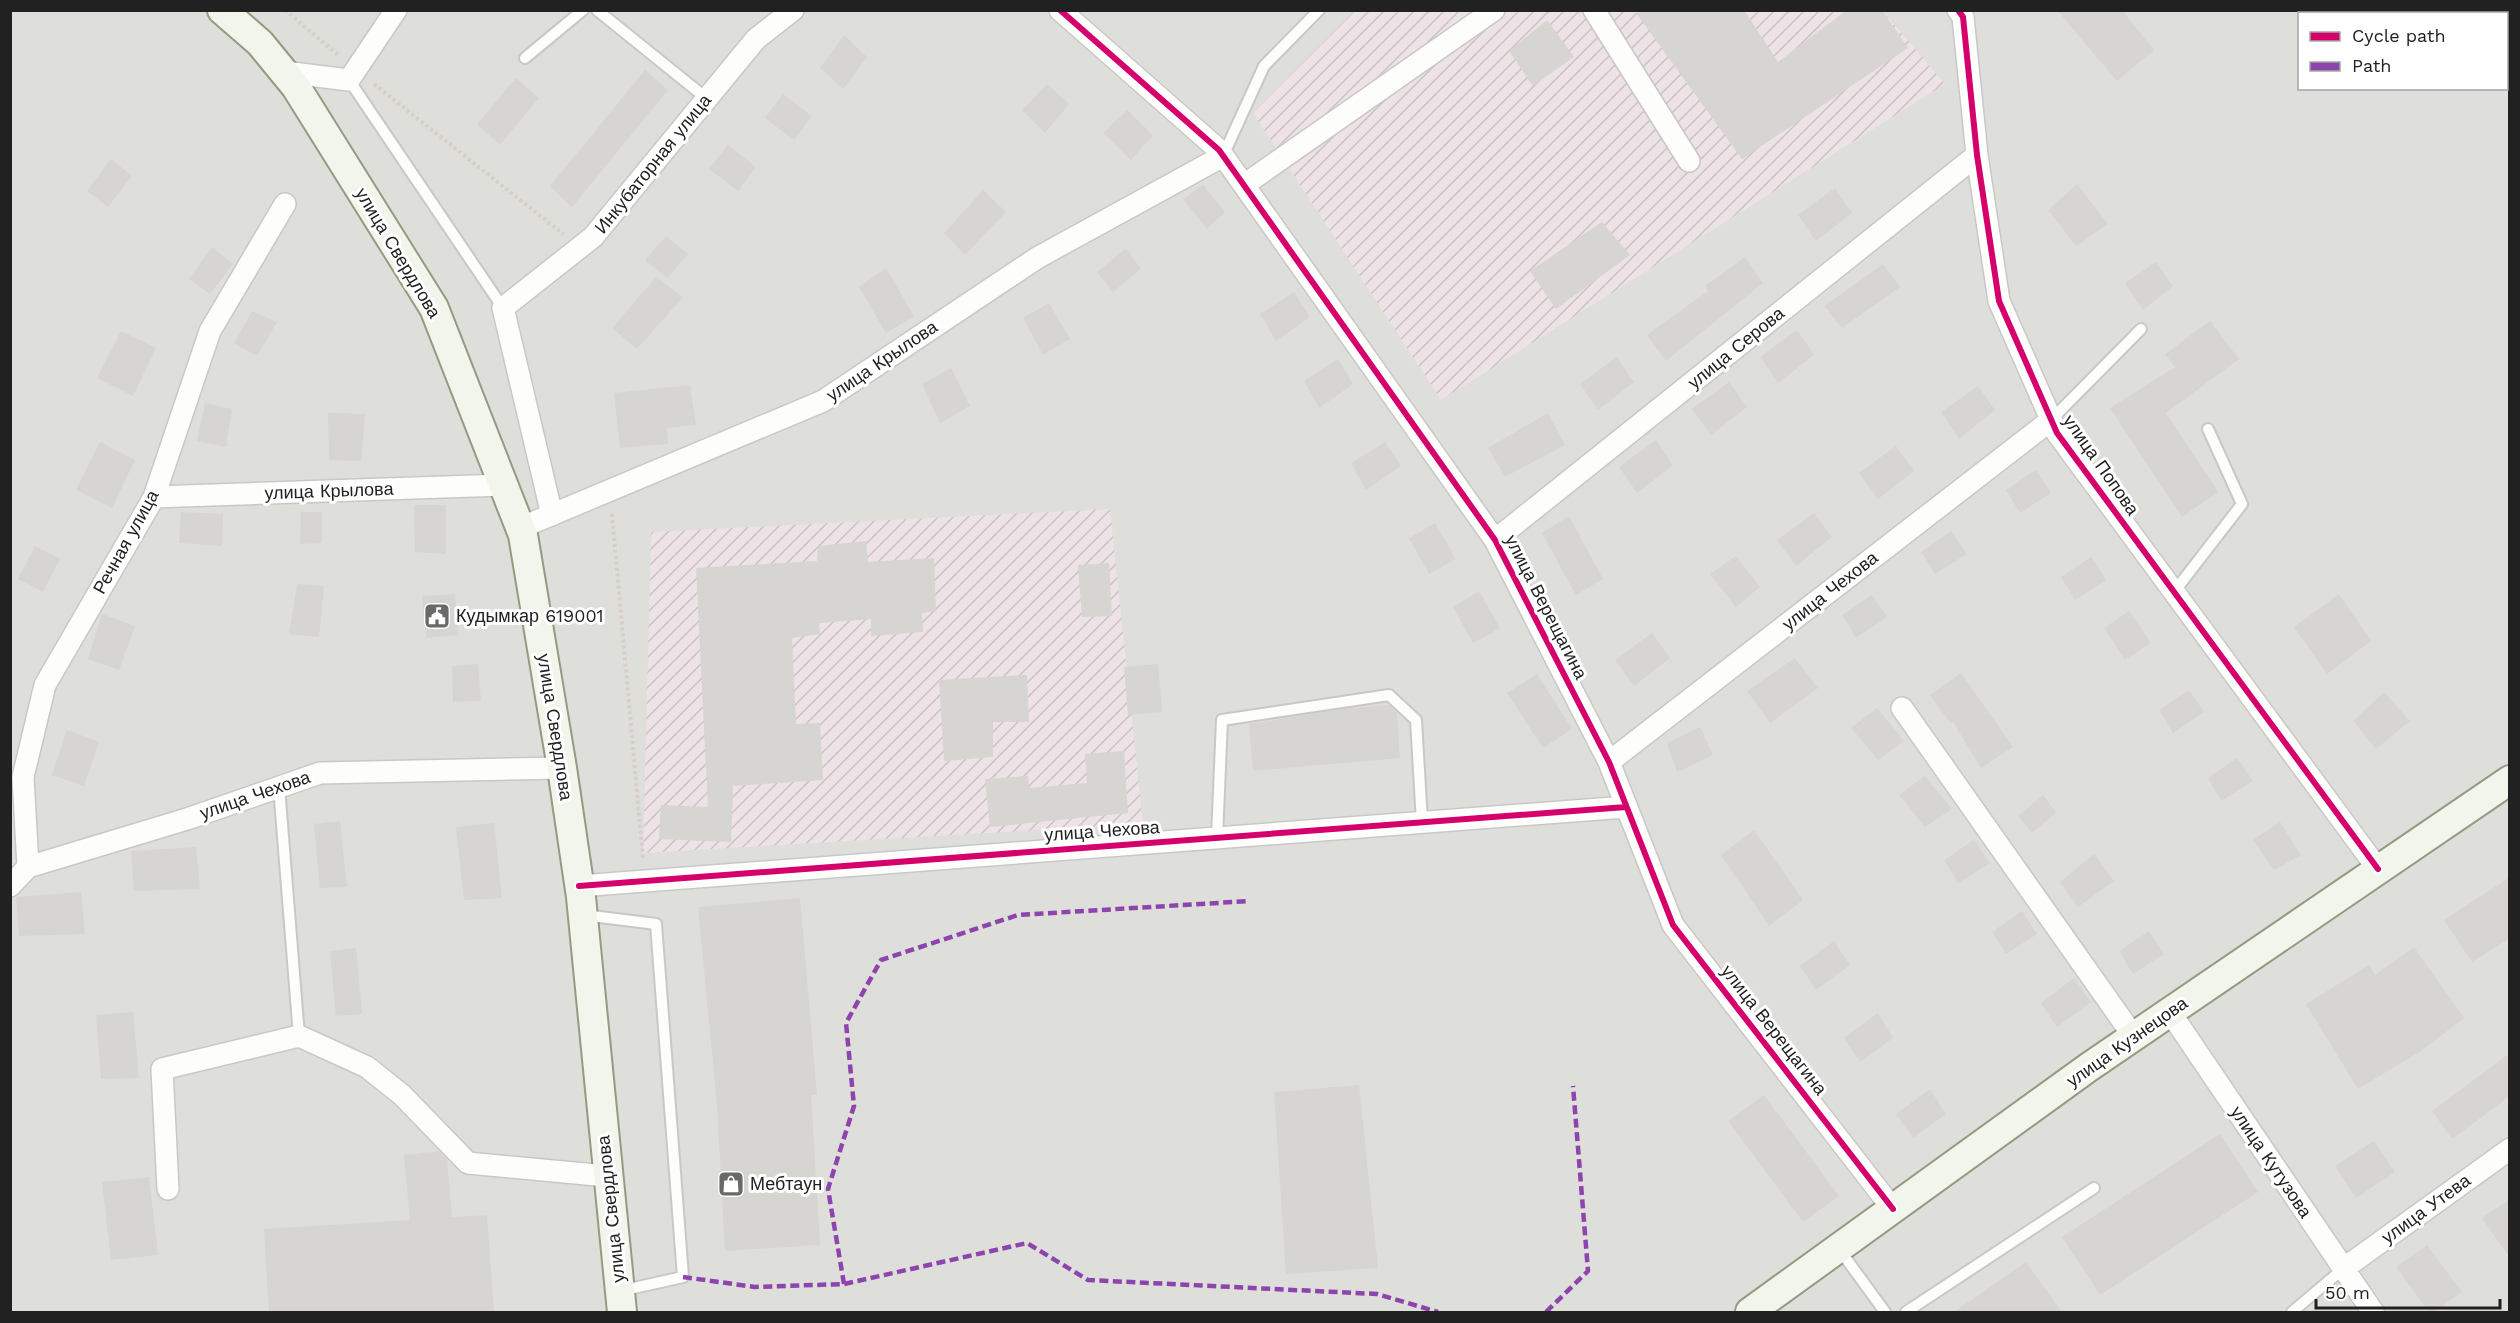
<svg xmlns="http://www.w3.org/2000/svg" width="2520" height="1323" font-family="'Work Sans',sans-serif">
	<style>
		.residential { fill: #dededb; fill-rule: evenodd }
		.industrial { fill: url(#industrial-furrows) }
		.building { fill: #d6d5d1 }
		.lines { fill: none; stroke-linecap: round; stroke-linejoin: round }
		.service-casing { stroke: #c8c8c6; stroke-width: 14 }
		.minor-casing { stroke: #c8c8c6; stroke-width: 24 }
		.secondary-casing { stroke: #939b80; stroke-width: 32 }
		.path { stroke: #d8cec8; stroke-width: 4; stroke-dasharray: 3 3; stroke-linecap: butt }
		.service { stroke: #fdfdfc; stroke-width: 10 }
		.minor { stroke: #fdfdfc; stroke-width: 21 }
		.secondary { stroke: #f2f5ec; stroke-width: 28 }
		.quiet { stroke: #8e44ad; stroke-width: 4.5; stroke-dasharray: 9 4.5; stroke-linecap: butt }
		.cycleway-casing { stroke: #fff; stroke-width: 10 }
		.cycleway { stroke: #d6006c; stroke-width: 6 }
		.labels { text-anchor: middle; stroke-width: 6; stroke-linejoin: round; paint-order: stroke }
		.street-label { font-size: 18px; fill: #212121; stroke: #fff }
		.poi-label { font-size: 18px; fill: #212121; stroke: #fff; text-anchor: start }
	</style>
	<defs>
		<pattern id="industrial-furrows" width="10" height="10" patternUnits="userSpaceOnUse" patternTransform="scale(1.5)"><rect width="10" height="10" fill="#ede2e6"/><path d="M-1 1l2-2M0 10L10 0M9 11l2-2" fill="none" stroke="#cbc2c5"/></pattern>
	</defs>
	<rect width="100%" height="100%" fill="#efefea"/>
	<path class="residential" d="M 11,11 L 2509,11 L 2509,1312 L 11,1312 ZM 2300,14 L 2506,14 L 2506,88 L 2300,88 Z"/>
	<path class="industrial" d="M 1355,10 L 1883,11 L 1945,84 L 1441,400 L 1253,113 Z
		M 1110,509 L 1143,824 L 643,853 L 651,532 Z"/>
	<path class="building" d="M 1634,10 L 1744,10 L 1778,62 L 1847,10 L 1882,10 L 1908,48 L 1742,159 Z
		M 2057,10 L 2122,10 L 2154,50 L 2117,81 Z
		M 1547,20 L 1574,57 L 1533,86 L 1509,51 Z
		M 844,35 L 867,57 L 843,89 L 820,68 Z
		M 645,70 L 668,90 L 572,207 L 550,186 Z
		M 516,78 L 539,98 L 500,145 L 477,124 Z
		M 1047,84 L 1069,104 L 1045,133 L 1022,110 Z
		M 783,94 L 812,116 L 794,140 L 765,118 Z
		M 1127,110 L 1153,135 L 1131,160 L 1103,133 Z
		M 728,145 L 756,167 L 738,191 L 709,169 Z
		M 111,159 L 132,176 L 108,207 L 87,191 Z
		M 2077,184 L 2108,224 L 2076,246 L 2048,210 Z
		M 1203,185 L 1225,212 L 1207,229 L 1183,199 Z
		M 1835,188 L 1852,213 L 1816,241 L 1798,215 Z
		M 983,190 L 1006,212 L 965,255 L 944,233 Z
		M 1602,222 L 1630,255 L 1556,309 L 1530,271 Z
		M 666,236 L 688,254 L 667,278 L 645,260 Z
		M 212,247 L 233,264 L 210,294 L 189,279 Z
		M 1126,248 L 1141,269 L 1113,292 L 1097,272 Z
		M 1745,257 L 1763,283 L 1666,361 L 1647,335 L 1708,291 L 1705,286 Z
		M 2156,262 L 2173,286 L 2143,310 L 2125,283 Z
		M 1883,264 L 1900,287 L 1842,328 L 1824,306 Z
		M 886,268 L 914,316 L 886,333 L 859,287 Z
		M 656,277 L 683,297 L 637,349 L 612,328 Z
		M 1294,292 L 1310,317 L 1276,341 L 1260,314 Z
		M 1049,303 L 1070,339 L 1043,355 L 1023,318 Z
		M 252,311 L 277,322 L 257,356 L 234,343 Z
		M 2210,321 L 2239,359 L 2166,413 L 2218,492 L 2182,517 L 2110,408 L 2175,367 L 2165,354 Z
		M 1797,330 L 1814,355 L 1778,383 L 1760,357 Z
		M 121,331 L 156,348 L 133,396 L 97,378 Z
		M 1617,357 L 1634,382 L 1598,410 L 1580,384 Z
		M 1338,359 L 1353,384 L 1319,408 L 1304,381 Z
		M 951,368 L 970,406 L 940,423 L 922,384 Z
		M 1729,382 L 1747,407 L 1711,435 L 1692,409 Z
		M 690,385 L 696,425 L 667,428 L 668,444 L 620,448 L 614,393 Z
		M 1978,386 L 1995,410 L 1959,439 L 1941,412 Z
		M 205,403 L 232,409 L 226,447 L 197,441 Z
		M 328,413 L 365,414 L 361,461 L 329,460 Z
		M 1548,413 L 1565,445 L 1505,477 L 1488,448 Z
		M 1656,440 L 1673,465 L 1637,493 L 1619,467 Z
		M 100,442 L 135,460 L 112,508 L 76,490 Z
		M 1385,442 L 1401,466 L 1366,490 L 1351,463 Z
		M 1896,446 L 1914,471 L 1878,499 L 1859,473 Z
		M 2036,470 L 2051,493 L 2020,513 L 2006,490 Z
		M 414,505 L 446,505 L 446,554 L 415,552 Z
		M 181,512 L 223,514 L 222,546 L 179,543 Z
		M 301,512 L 322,512 L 322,543 L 300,544 Z
		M 1814,513 L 1832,537 L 1796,566 L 1777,540 Z
		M 1569,516 L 1603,579 L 1576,595 L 1542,533 Z
		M 1435,523 L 1456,559 L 1429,574 L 1409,538 Z
		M 1951,531 L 1967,554 L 1935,574 L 1921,552 Z
		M 866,541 L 868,562 L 934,558 L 936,611 L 922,613 L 923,632 L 871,636 L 871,619 L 819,623 L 820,634 L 792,638 L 796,724 L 820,723 L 823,780 L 733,786 L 731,842 L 659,839 L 661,805 L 708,807 L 696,568 L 817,561 L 818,546 Z
		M 35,546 L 60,559 L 43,592 L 18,579 Z
		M 1736,556 L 1760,587 L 1736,607 L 1710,574 Z
		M 2091,557 L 2106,580 L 2075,600 L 2061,577 Z
		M 1109,563 L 1112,616 L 1082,617 L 1078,565 Z
		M 297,584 L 324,586 L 319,637 L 289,634 Z
		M 1479,591 L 1500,628 L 1473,643 L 1453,607 Z
		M 455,594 L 458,635 L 426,638 L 422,596 Z
		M 2339,594 L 2371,641 L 2327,674 L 2294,627 Z
		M 1872,595 L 1887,617 L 1856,638 L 1842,615 Z
		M 2129,611 L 2151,643 L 2125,660 L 2104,628 Z
		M 102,614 L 135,626 L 119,670 L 88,659 Z
		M 1652,633 L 1670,658 L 1634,686 L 1615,660 Z
		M 1795,658 L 1818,688 L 1770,723 L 1747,691 Z
		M 478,664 L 481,701 L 453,702 L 452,666 Z
		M 1158,664 L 1162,712 L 1128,715 L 1124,667 Z
		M 1961,673 L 2013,747 L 1981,768 L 1953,722 L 1951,724 L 1930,695 Z
		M 1537,674 L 1572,729 L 1543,748 L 1507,693 Z
		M 1027,675 L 1029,722 L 993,722 L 993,757 L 944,761 L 939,680 Z
		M 2189,690 L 2204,712 L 2173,733 L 2159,710 Z
		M 2384,692 L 2410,721 L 2376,749 L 2353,721 Z
		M 1389,705 L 1397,713 L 1400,758 L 1253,771 L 1249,724 L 1350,708 Z
		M 1877,708 L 1904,741 L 1878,760 L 1851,728 Z
		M 1700,727 L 1713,755 L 1677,772 L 1667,743 Z
		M 67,730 L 99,742 L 84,786 L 52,775 Z
		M 1124,751 L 1128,813 L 990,827 L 985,779 L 1028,776 L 1029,788 L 1087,783 L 1085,754 Z
		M 2237,758 L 2253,781 L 2221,801 L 2208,778 Z
		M 1925,776 L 1952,809 L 1925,827 L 1899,795 Z
		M 2043,795 L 2056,813 L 2032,833 L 2018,816 Z
		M 340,821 L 347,887 L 320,888 L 314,824 Z
		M 2280,822 L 2301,855 L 2274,870 L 2253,840 Z
		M 494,823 L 502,898 L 464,900 L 456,827 Z
		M 1754,830 L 1803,900 L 1769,926 L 1721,855 Z
		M 1974,840 L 1990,863 L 1958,883 L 1944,860 Z
		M 196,847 L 200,889 L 134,891 L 131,851 Z
		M 2094,854 L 2114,881 L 2078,907 L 2060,882 Z
		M 2510,877 L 2510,938 L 2472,962 L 2444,920 Z
		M 81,892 L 85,934 L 19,936 L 16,897 Z
		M 800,898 L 817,1095 L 811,1095 L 820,1245 L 725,1251 L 717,1104 L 698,907 Z
		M 2022,911 L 2037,934 L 2006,954 L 1992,932 Z
		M 2149,931 L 2164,954 L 2133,974 L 2119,951 Z
		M 1834,941 L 1850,965 L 1816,990 L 1800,966 Z
		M 2414,947 L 2464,1018 L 2421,1051 L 2358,1089 L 2306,1004 L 2369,965 L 2375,975 Z
		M 356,948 L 362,1014 L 336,1016 L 330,951 Z
		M 2074,978 L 2091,1002 L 2057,1027 L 2041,1003 Z
		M 133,1012 L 139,1078 L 101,1079 L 96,1015 Z
		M 1878,1013 L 1893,1038 L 1860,1062 L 1844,1038 Z
		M 2510,1053 L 2510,1096 L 2452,1139 L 2432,1111 Z
		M 1359,1085 L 1378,1268 L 1286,1274 L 1274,1092 Z
		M 1930,1089 L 1946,1114 L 1913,1138 L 1896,1114 Z
		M 1764,1095 L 1839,1196 L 1803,1222 L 1728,1121 Z
		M 2220,1134 L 2258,1192 L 2100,1295 L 2062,1237 Z
		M 2374,1141 L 2395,1172 L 2356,1198 L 2335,1166 Z
		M 439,1151 L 447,1159 L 452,1217 L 487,1215 L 494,1312 L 269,1312 L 264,1229 L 410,1220 L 404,1155 Z
		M 149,1177 L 158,1255 L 111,1260 L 102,1182 Z
		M 2510,1199 L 2510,1258 L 2482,1218 Z
		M 2427,1245 L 2462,1292 L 2434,1312 L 2429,1312 L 2396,1267 Z
		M 2026,1262 L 2062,1312 L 1954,1312 Z"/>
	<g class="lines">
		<defs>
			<path id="service" d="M 597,10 L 706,98
				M 525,58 L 583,10
				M 349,80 L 503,308
				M 1223,156 L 1264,66 L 1319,10
				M 2051,420 L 2141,329
				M 2174,592 L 2242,504 L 2208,429
				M 279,787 L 299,1036
				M 1217,837 L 1222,720 L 1389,695 L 1416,720 L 1422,822
				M 584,915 L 656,924 L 683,1277 L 620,1291
				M 1839,1249 L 1885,1312
				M 1906,1312 L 2094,1188
				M 2292,1312 L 2343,1269"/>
			<path id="minor" d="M 1060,10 L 1219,150 L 1495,540 L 1609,762 L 1673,925 L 1893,1209
				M 1594,10 L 1689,161
				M 1958,10 L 1963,17 L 1977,155 L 1999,301 L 2057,433 L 2378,869
				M 284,72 L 349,80 L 396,10
				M 1244,185 L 1494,10
				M 154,497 L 503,485
				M 552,515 L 503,308 L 593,237 L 756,39 L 793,10
				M 520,528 L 823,401 L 1037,258 L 1223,156
				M 1495,540 L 1977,155
				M 1902,708 L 2134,1037
				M 1609,762 L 2051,420
				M 28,867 L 187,819 L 320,773 L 562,768
				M 10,886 L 28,867 L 23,777 L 45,685 L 154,497 L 210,331 L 285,204
				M 579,886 L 1626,807
				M 2170,1012 L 2373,1312
				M 168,1189 L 162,1069 L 299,1036 L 367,1067 L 402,1095 L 468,1163 L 607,1176
				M 2343,1269 L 2510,1149"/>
			<path id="secondary" d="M 222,10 L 260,43 L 296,87 L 434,308 L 523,535 L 562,768 L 581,897 L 622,1312
				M 1750,1312 L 2089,1067 L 2510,780"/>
		</defs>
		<use href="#service" class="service-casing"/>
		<use href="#minor" class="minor-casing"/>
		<use href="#secondary" class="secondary-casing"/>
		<path class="path" d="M 285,10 L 338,55
			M 374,84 L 563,234
			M 612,514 L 643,859"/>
		<use href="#service" class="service"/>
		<use href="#minor" class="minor"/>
		<use href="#secondary" class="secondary"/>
		<path class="quiet" d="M 683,1277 L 755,1287 L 844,1284 L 1027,1243 L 1088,1280 L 1377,1294 L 1438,1312
			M 844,1284 L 828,1189 L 854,1106 L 846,1023 L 881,960 L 1018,915 L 1250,901
			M 1546,1312 L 1588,1271 L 1573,1086"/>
		<defs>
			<path id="cycleway" d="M 1060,10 L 1219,150 L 1495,540 L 1609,762 L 1673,925 L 1893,1209
				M 1958,10 L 1963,17 L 1977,155 L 1999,301 L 2057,433 L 2378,869
				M 579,886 L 1626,807"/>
		</defs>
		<use href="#cycleway" class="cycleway-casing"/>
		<use href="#cycleway" class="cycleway"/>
	</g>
	<defs>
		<symbol id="civic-square" viewBox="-11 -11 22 22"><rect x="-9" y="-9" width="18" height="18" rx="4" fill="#696967" stroke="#fff"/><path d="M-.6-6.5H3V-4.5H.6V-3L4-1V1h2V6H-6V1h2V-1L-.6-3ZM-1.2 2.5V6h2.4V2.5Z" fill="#fff"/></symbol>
		<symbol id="shop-square" viewBox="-11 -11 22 22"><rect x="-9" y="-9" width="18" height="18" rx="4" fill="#696967" stroke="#fff"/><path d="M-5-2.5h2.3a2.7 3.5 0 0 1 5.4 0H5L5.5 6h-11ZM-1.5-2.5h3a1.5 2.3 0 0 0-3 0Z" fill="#fff"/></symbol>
	</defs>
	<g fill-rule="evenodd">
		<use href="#civic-square" x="422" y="601" width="30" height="30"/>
		<use href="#shop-square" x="716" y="1169" width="30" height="30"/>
	</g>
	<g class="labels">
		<g class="street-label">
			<text transform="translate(653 164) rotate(-51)" y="6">Инкубаторная улица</text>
			<text transform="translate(398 253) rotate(59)" y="6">улица Свердлова</text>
			<text transform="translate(1736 348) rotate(-39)" y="6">улица Серова</text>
			<text transform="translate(882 361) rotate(-34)" y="6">улица Крылова</text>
			<text transform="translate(2101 465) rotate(55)" y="6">улица Попова</text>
			<text transform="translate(329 491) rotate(-2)" y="6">улица Крылова</text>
			<text transform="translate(126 542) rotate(-61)" y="6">Речная улица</text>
			<text transform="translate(1830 591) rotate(-38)" y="6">улица Чехова</text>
			<text transform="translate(1546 607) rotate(63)" y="6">улица Верещагина</text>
			<text transform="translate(555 727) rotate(81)" y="6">улица Свердлова</text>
			<text transform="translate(255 795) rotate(-19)" y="6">улица Чехова</text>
			<text transform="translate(1102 831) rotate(-4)" y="6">улица Чехова</text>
			<text transform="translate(1774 1030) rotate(52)" y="6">улица Верещагина</text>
			<text transform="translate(2127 1042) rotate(-35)" y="6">улица Кузнецова</text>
			<text transform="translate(2271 1162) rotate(56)" y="6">улица Кутузова</text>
			<text transform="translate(611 1209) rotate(-96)" y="6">улица Свердлова</text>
			<text transform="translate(2426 1209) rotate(-36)" y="6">улица Утева</text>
		</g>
		<g class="poi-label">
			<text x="456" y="622">Кудымкар 619001</text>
			<text x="750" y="1190">Мебтаун</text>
		</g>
	</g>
	<rect width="2520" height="1323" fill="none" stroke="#212121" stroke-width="24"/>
	<rect x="2298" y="12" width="210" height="78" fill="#ffffff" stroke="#a6a6a6" stroke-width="1.5"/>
	<rect x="2310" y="32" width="30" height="9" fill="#d6006c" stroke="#a6a6a6" stroke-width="1.5"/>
	<text x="2352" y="42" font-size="18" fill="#212121">Cycle path</text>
	<rect x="2310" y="62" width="30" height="9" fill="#8e44ad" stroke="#a6a6a6" stroke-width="1.5"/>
	<text x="2352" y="72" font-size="18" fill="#212121">Path</text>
	<path d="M2316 1299v9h184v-9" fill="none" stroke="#212121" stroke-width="3"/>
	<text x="2325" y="1299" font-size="18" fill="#212121" stroke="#ffffff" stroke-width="4.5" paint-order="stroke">50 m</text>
</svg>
